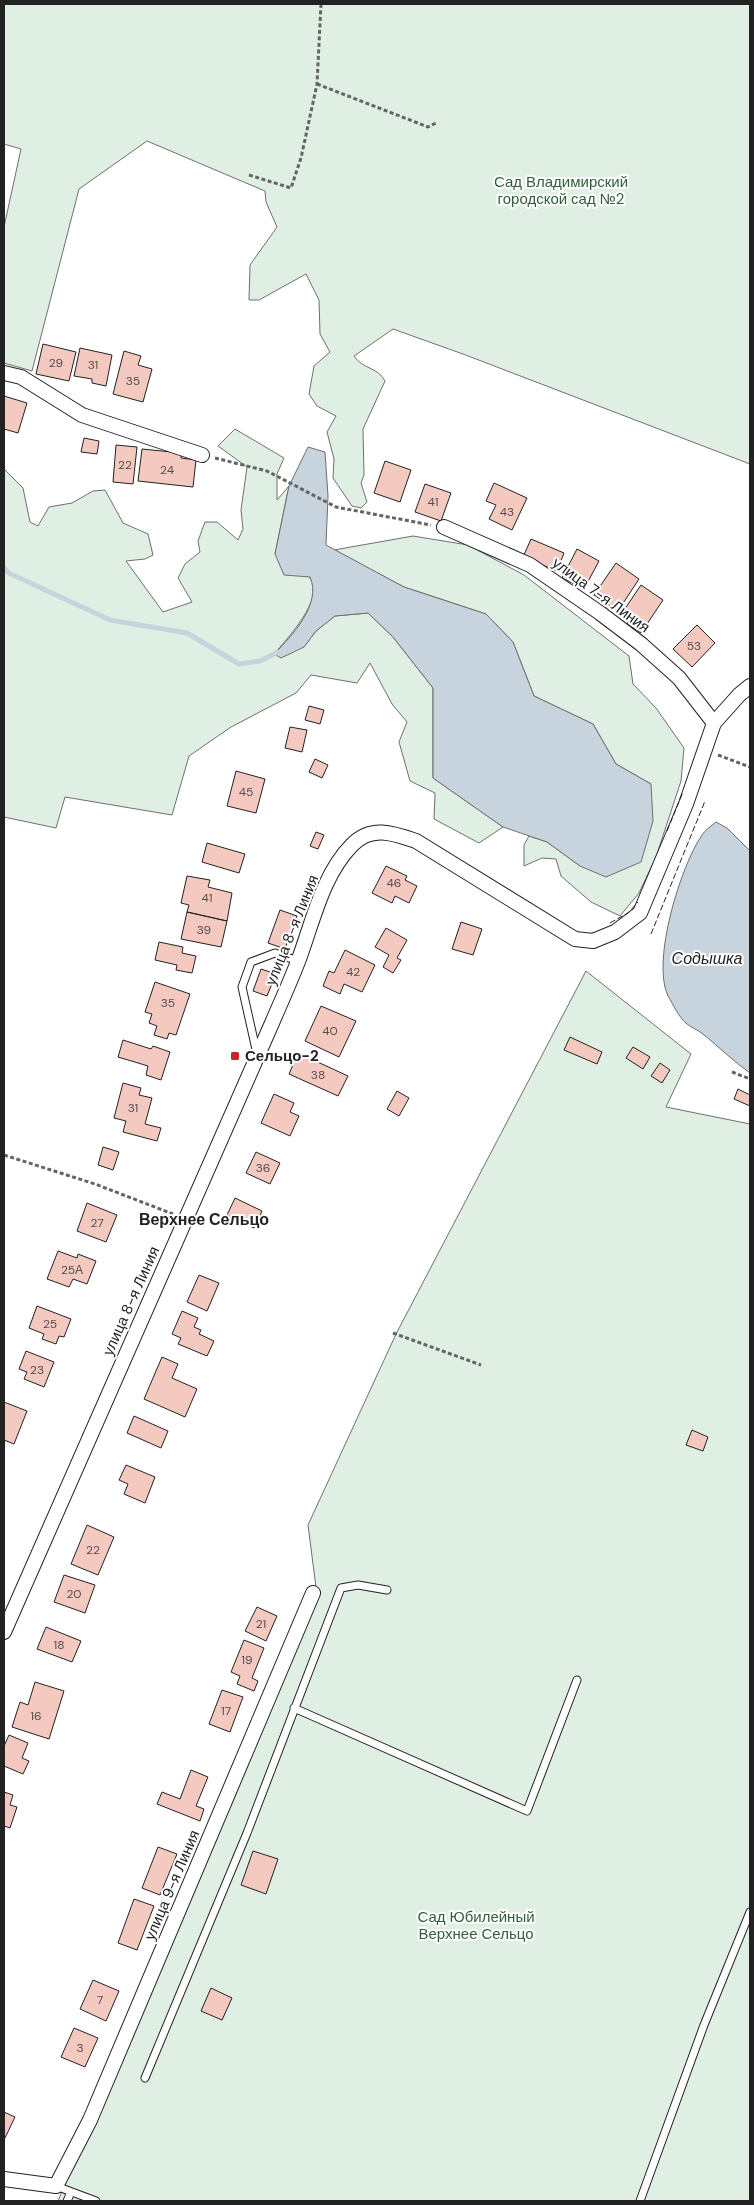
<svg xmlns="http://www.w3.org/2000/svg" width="754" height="2205" font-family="'DM Sans',sans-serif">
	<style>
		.green { fill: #e0efe3; stroke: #6f6f6f }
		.water { fill: #c7d3dd; stroke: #6f6f6f }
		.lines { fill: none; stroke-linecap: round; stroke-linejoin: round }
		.stream { stroke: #c7d3dd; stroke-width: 5 }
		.building { fill: #f3c9c0; stroke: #222 }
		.service-casing { stroke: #222; stroke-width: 9 }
		.minor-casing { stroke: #222; stroke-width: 16 }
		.path { stroke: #646464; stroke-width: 3; stroke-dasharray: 4 2.5; stroke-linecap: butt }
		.service { stroke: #fff; stroke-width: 7 }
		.minor { stroke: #fff; stroke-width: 14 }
		.fence { stroke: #222; stroke-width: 1; stroke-dasharray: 6 2.5; stroke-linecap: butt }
		.poi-dot { fill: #c62828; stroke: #fff; stroke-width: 2 }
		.labels { text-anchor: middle; stroke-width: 4; stroke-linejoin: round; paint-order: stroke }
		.number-label { font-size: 12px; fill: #564c4a }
		.park-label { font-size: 15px; fill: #2f5e38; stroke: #fff }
		.street-label { font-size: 15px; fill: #222; stroke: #fff }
		.poi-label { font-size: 15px; font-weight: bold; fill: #222; stroke: #fff; text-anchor: start }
		.water-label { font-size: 16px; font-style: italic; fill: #222; stroke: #fff }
		.neighbourhood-label { font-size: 16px; font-weight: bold; fill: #222; stroke: #fff }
	</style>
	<rect width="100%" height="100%" fill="#fff"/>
	<path class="green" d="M 4,4 L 750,4 L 750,464 L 463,354 L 393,329 L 354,356 C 362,369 378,367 385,381 L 363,429 L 364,475 L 361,483 L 367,502 L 361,508 L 352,506 L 333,478 L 334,459 L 327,432 L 336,416 L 317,406 L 309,394 L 314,366 L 330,352 L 320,334 L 319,300 L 306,274 L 259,300 L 249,300 L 250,265 L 277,227 L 266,202 L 265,191 L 147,141 L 79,189 L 32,371 L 4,363 L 4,227 L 21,149 L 4,144 Z
		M 235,429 L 284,458 L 277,474 L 277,500 L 289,486 L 275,554 C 284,560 304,570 310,578 C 326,598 286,640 274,654 L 304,647 L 316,631 L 335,616 L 368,613 L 393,637 L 433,688 L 433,778 L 503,827 L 479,843 L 434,819 L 435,793 L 410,781 L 399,742 L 407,722 L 392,704 L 370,663 L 357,683 L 311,675 L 296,693 L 231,727 L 189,756 L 172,815 L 65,797 L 56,828 L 4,817 L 4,469 L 23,488 L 30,522 L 38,526 L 49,507 L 72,503 L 93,491 L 105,490 L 123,523 L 148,534 L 153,555 L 145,559 L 126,561 L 163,612 L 192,602 L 178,578 L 185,564 L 200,552 L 198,541 L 205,522 L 217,522 L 238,540 L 243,529 L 241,510 L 247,467 L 218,446 Z
		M 413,536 L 468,545 L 524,575 L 629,656 L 633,684 L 656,708 L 684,748 L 681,781 L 656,857 L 639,893 L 620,916 L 591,902 L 561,876 L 556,859 L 542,858 L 524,866 L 524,845 L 529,836 L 547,842 L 580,866 L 651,784 L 616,764 L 593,724 L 534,696 L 513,642 L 486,614 L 404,587 L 334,550 Z
		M 586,971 L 691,1054 L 666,1107 L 750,1124 L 750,2201 L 58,2201 L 317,1595 L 308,1525 L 396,1334 Z"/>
	<path class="water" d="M 308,447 L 325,452 L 328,496 L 326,545 L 404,587 L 486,614 L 513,642 L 534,696 L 593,724 L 616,764 L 651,784 L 653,821 L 641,862 L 606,877 L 580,866 L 547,842 L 503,827 L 433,778 L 433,688 L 393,637 L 368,613 L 335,616 L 316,631 L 304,647 L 281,658 L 274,654 C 292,636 322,604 310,577 L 284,575 L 275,554 L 289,486 Z
		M 716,822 L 727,828 L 750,851 L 750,1073 C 733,1061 719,1047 703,1034 C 698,1030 692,1028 687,1024 C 679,1018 673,1004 668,996 C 651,961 681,865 702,835 C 705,830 711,826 716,822 Z"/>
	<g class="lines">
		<path class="stream" d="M 4,568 L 9,573 L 110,620 L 187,633 L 239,664 L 260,661 L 278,652"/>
	</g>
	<path class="building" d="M 43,344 L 76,352 L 69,381 L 36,374 Z
		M 80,348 L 112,355 L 106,386 L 92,383 L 92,379 L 74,376 Z
		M 124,351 L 141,356 L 138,365 L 152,369 L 143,402 L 113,394 Z
		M 4,396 L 27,403 L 18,433 L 4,429 Z
		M 84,438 L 99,441 L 97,454 L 81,452 Z
		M 116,445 L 137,447 L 133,484 L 113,482 Z
		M 142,449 L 182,453 L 181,458 L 196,460 L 193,487 L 138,481 Z
		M 385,461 L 411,470 L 400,502 L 374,493 Z
		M 494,483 L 527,498 L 512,530 L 489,519 L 496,505 L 486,501 Z
		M 425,484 L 451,493 L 441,521 L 415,512 Z
		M 531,539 L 564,553 L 557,571 L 523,557 Z
		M 577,549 L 599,561 L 584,589 L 562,578 Z
		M 616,563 L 639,579 L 618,611 L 594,595 Z
		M 641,585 L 663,600 L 641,633 L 627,624 L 630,619 L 622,613 Z
		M 697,625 L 715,643 L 692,667 L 673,649 Z
		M 309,706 L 324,710 L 320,724 L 305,720 Z
		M 290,727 L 307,730 L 302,752 L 285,748 Z
		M 315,759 L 328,765 L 322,778 L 309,772 Z
		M 236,771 L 265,779 L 256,813 L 227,806 Z
		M 316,832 L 324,835 L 318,849 L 310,846 Z
		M 207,843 L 245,854 L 239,873 L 202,862 Z
		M 386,866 L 407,876 L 405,880 L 417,886 L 409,903 L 395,896 L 392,903 L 372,893 Z
		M 187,876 L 210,880 L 208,887 L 232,893 L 227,921 L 187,912 L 189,905 L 181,903 Z
		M 280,910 L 297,916 L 285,949 L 268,943 Z
		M 187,912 L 227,921 L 221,947 L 181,939 Z
		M 461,922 L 482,929 L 473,955 L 452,949 Z
		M 386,928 L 407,940 L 397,958 L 401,960 L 393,973 L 383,967 L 389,955 L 375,947 Z
		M 159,942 L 183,947 L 182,953 L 196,956 L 192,973 L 176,970 L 177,965 L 155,960 Z
		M 345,950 L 375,965 L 362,992 L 344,984 L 340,994 L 323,986 L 329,971 L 334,973 Z
		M 261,969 L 276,974 L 267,996 L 253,991 Z
		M 155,982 L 190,994 L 176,1035 L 169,1033 L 167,1039 L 154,1035 L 157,1026 L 149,1023 L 152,1014 L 145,1012 Z
		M 321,1006 L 356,1021 L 339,1057 L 305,1041 Z
		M 570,1037 L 602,1052 L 597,1064 L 564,1050 Z
		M 123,1040 L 151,1049 L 153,1046 L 170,1052 L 161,1080 L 146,1075 L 148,1066 L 118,1057 Z
		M 633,1047 L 650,1057 L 643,1069 L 626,1058 Z
		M 298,1053 L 348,1076 L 338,1096 L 289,1074 Z
		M 660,1063 L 670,1070 L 662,1083 L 651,1076 Z
		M 123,1083 L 141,1088 L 139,1095 L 152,1098 L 145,1124 L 161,1128 L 157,1141 L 123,1132 L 126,1121 L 114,1118 Z
		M 738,1089 L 750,1095 L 750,1106 L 734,1099 Z
		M 397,1091 L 409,1098 L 399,1116 L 387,1109 Z
		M 274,1094 L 294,1103 L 290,1112 L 299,1116 L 290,1136 L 261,1123 Z
		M 103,1147 L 119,1152 L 113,1170 L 98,1165 Z
		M 256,1152 L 280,1163 L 270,1184 L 246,1173 Z
		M 235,1198 L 262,1211 L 254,1228 L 227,1215 Z
		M 87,1203 L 117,1215 L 106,1242 L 77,1231 Z
		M 58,1251 L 77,1258 L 78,1254 L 96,1261 L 87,1284 L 73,1279 L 69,1287 L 47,1279 Z
		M 199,1275 L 219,1283 L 207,1311 L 187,1302 Z
		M 37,1306 L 71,1319 L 64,1337 L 59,1336 L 56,1344 L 42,1339 L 44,1334 L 29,1328 Z
		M 182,1311 L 198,1318 L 194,1327 L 201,1330 L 199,1334 L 214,1341 L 207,1356 L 178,1344 L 181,1338 L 172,1334 Z
		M 26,1351 L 54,1362 L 44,1387 L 24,1379 L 27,1372 L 19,1369 Z
		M 162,1357 L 178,1364 L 172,1378 L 197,1389 L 185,1417 L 144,1399 Z
		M 4,1402 L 27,1411 L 14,1444 L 4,1440 Z
		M 134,1416 L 168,1431 L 161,1448 L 127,1433 Z
		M 692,1430 L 708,1437 L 703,1451 L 686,1445 Z
		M 126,1465 L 155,1477 L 145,1503 L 124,1494 L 128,1484 L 119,1480 Z
		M 87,1525 L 114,1537 L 98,1575 L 71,1564 Z
		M 64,1575 L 95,1585 L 85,1613 L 54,1602 Z
		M 257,1607 L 277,1616 L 266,1641 L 245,1631 Z
		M 46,1627 L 81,1641 L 72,1662 L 37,1649 Z
		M 244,1640 L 264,1648 L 252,1678 L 258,1681 L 254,1691 L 237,1684 L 240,1676 L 231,1672 Z
		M 35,1682 L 64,1691 L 49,1739 L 12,1727 L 20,1702 L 28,1705 Z
		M 222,1690 L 243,1697 L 230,1732 L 209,1724 Z
		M 9,1735 L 28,1743 L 22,1758 L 29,1761 L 23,1774 L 4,1766 L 4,1746 Z
		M 191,1770 L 208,1777 L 196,1806 L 204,1809 L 200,1821 L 157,1804 L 162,1792 L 180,1799 Z
		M 4,1792 L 13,1795 L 10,1805 L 17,1807 L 10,1828 L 4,1826 Z
		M 158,1847 L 177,1854 L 160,1895 L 142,1888 Z
		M 253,1851 L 278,1859 L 266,1894 L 241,1885 Z
		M 134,1899 L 154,1906 L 137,1950 L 118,1943 Z
		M 93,1980 L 119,1991 L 106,2021 L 80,2009 Z
		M 211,1988 L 232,1998 L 222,2020 L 201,2011 Z
		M 74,2028 L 98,2038 L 85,2067 L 61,2057 Z
		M 4,2112 L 15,2117 L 5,2138 L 4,2138 Z"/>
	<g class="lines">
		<defs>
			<path id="service" d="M 257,1054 L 242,987 L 251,962 L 275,953 L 298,961
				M 294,1708 L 527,1811 L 577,1680
				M 145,2078 L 247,1833 L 341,1588 L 358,1585 L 387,1590
				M 56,2186 L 96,2201
				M 67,2201 L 71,2192
				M 640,2201 L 704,2025 L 750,1912"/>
			<path id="minor" d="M 4,373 L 21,377 L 82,415 L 202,455
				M 444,527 L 530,565 L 600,613 L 641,644 L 679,678 L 714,723
				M 4,1632 C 93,1429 182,1226 272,1023 C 281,1002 291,980 299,959 C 313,921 323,874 352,845 C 371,825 393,833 416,841 L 575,939 L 593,941 L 615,932 L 640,913 L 686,804 L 714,723 L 739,695 L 750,686
				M 4,2179 L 56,2186 L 90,2120 L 313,1593"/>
		</defs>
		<use href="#service" class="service-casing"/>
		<use href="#minor" class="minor-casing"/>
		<path class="path" d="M 317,84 L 428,127 L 436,123
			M 249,175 L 291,188 L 301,158 L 317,84 L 321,4
			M 215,458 L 267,471 L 336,507 L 431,525
			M 718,755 L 750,767
			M 732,1072 L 750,1079
			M 4,1155 L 95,1184 L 173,1214
			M 393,1333 L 481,1365"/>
		<use href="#service" class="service"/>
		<use href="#minor" class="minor"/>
		<path class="fence" d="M 667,831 L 683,792
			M 610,923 L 628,913 L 638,902
			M 651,934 L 705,801"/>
	</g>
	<rect class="poi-dot" x="230" y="1051" width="10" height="10" rx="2.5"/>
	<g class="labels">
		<g class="number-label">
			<text x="56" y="367">29</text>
			<text x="93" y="369">31</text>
			<text x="133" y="385">35</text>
			<text x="125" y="469">22</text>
			<text x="167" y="474">24</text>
			<text x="433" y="506">41</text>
			<text x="507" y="516">43</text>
			<text x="694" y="650">53</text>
			<text x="246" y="796">45</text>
			<text x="394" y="887">46</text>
			<text x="207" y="902">41</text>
			<text x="204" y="934">39</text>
			<text x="353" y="976">42</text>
			<text x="168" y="1007">35</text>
			<text x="330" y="1035">40</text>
			<text x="318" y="1079">38</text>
			<text x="133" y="1112">31</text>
			<text x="263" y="1172">36</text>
			<text x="97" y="1227">27</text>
			<text x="72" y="1274">25А</text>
			<text x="50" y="1328">25</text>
			<text x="37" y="1374">23</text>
			<text x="93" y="1554">22</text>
			<text x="74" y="1598">20</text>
			<text x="261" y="1628">21</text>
			<text x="59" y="1649">18</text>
			<text x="247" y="1664">19</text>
			<text x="226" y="1715">17</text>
			<text x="36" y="1720">16</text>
			<text x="100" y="2004">7</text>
			<text x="80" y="2052">3</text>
		</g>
		<g class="park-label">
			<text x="561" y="187">Сад Владимирский<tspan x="561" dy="17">городской сад №2</tspan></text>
			<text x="476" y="1922">Сад Юбилейный<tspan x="476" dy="17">Верхнее Сельцо</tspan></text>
		</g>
		<g class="street-label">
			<text transform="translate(601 595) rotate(36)" y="5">улица 7-я Линия</text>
			<text transform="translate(292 930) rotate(-68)" y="5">улица 8-я Линия</text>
			<text transform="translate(131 1301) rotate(-66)" y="5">улица 8-я Линия</text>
			<text transform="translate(172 1885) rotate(-67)" y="5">улица 9-я Линия</text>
		</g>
		<g class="poi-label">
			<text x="245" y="1061">Сельцо-2</text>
		</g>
		<g class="water-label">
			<text x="707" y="964">Содышка</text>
		</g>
		<g class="neighbourhood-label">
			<text x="204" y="1225">Верхнее Сельцо</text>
		</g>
	</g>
	<rect width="754" height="2205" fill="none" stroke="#222222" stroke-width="10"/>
</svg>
